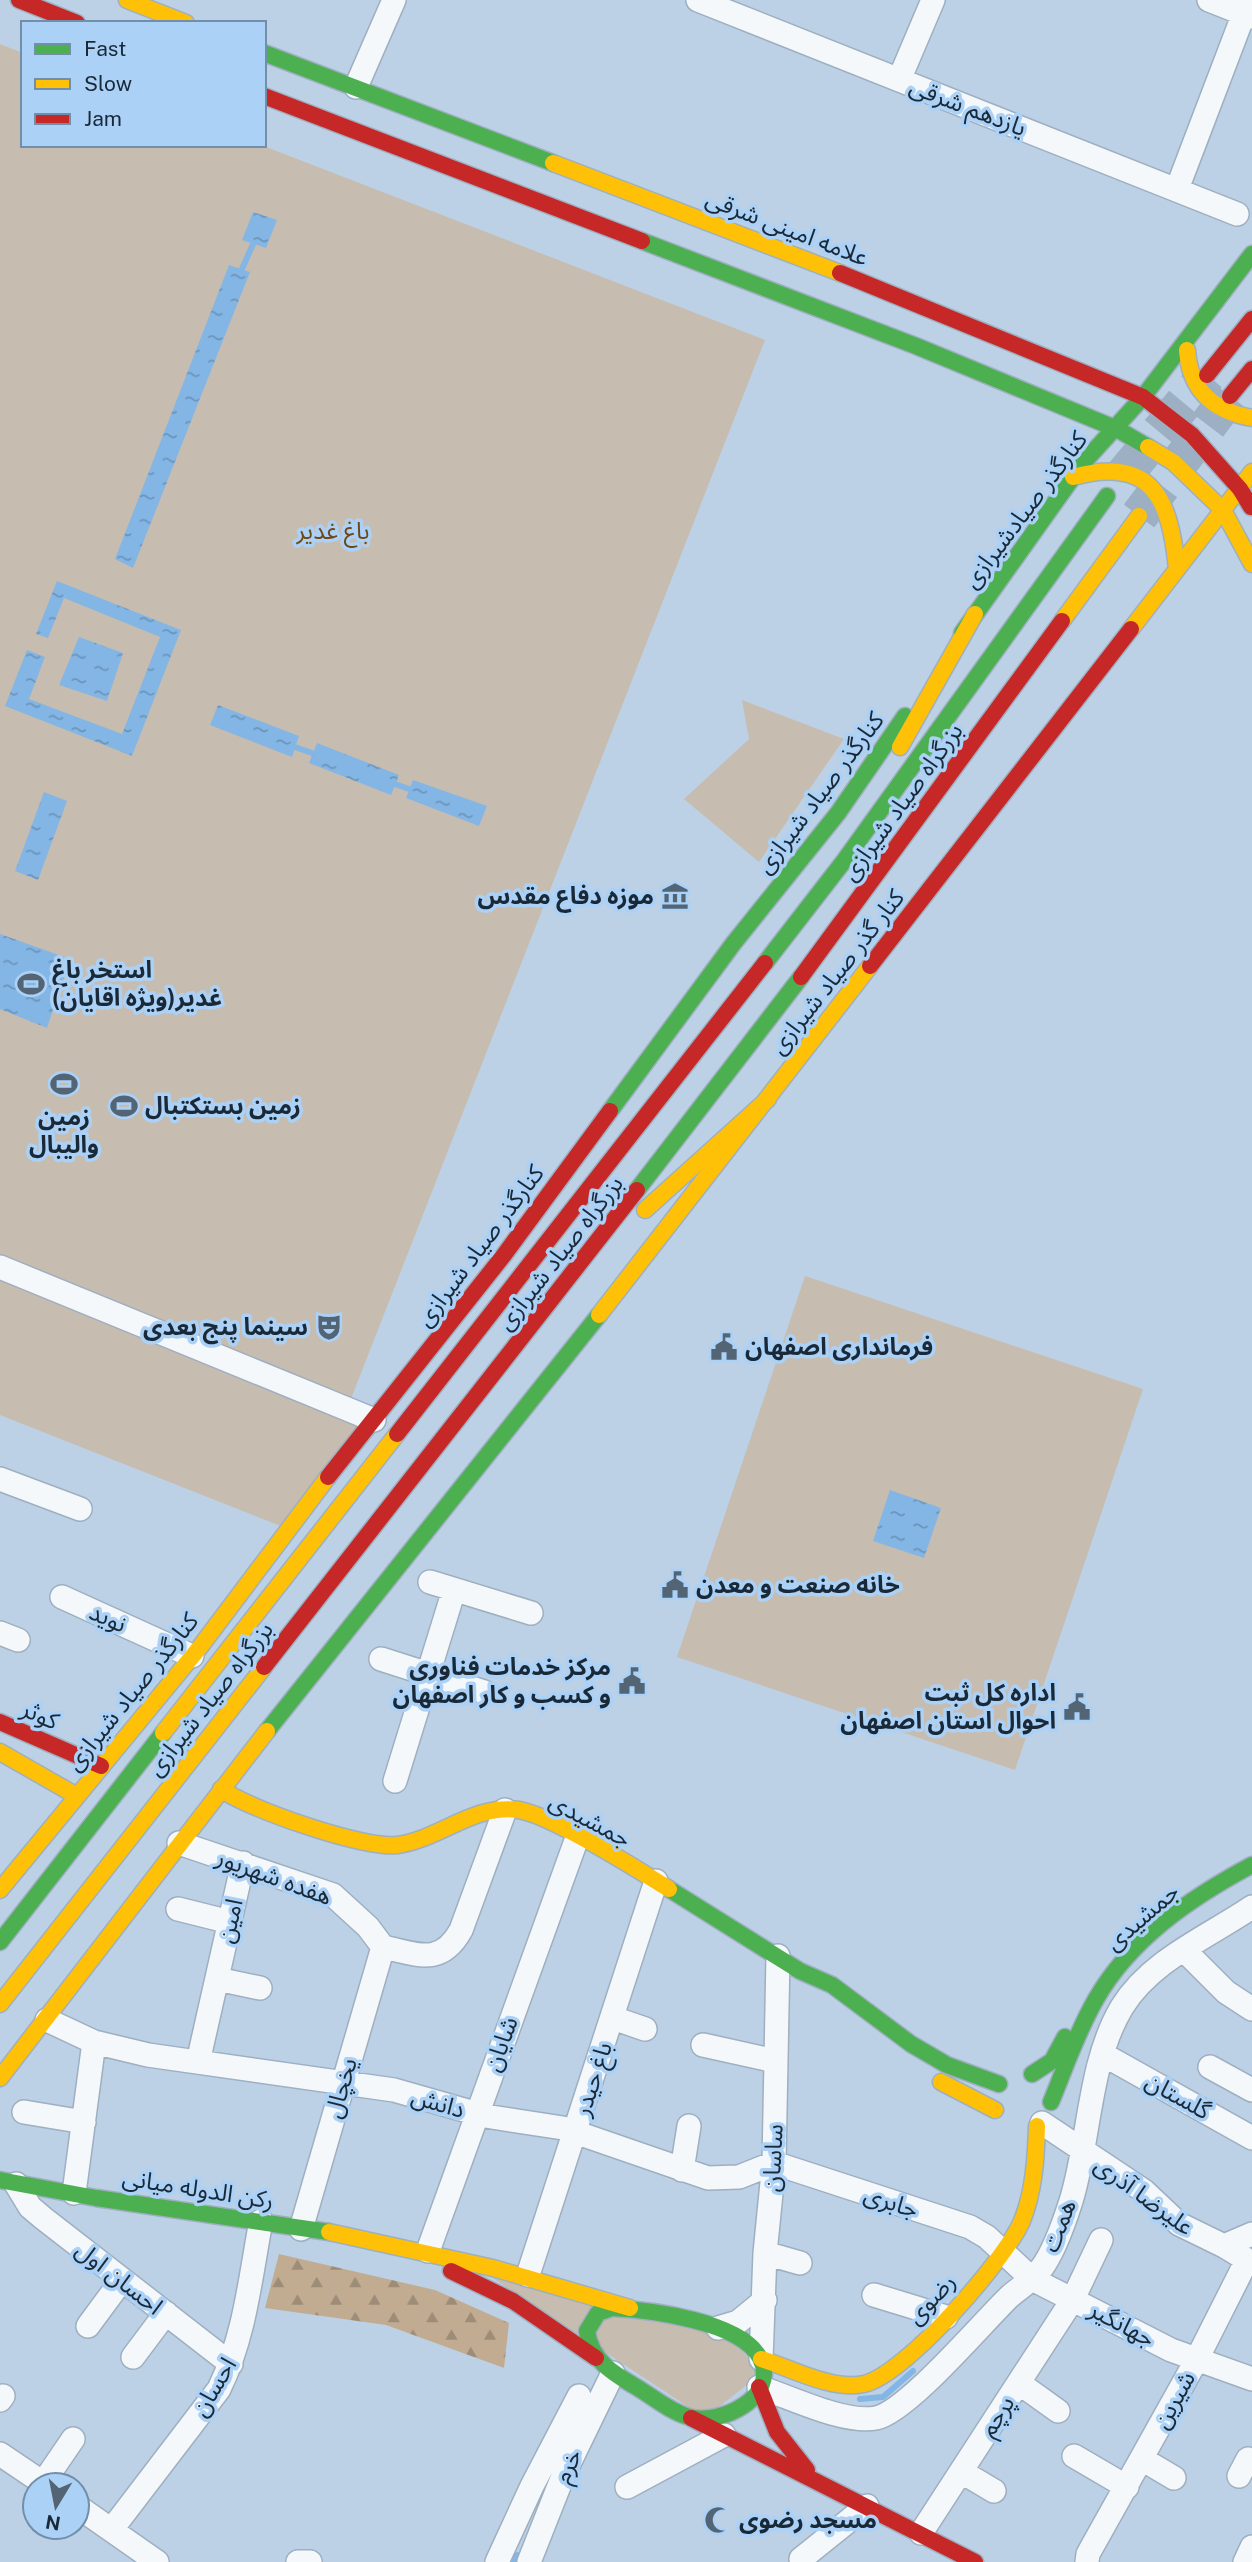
<svg xmlns="http://www.w3.org/2000/svg" width="1252" height="2562" font-family="'Public Sans','Noto Sans Arabic',sans-serif">
	<style>
		.green { fill: #c7bcb0 }
		.forest { fill: url(#forest-firs) }
		.water { fill: url(#water-ripples) }
		.lines { fill: none; stroke-linecap: round; stroke-linejoin: round }
		.stream { stroke: #83b6e5; stroke-width: 6 }
		.highway-tunnel { stroke: #9cafc3; stroke-width: 38; stroke-dasharray: 38 19; stroke-linecap: butt }
		.street-casing { stroke: #9eafc0; stroke-width: 26 }
		.fast-casing { stroke: #9eafc0; stroke-width: 19 }
		.slow-casing { stroke: #9eafc0; stroke-width: 19 }
		.jam-casing { stroke: #9eafc0; stroke-width: 19 }
		.street { stroke: #f5f8fb; stroke-width: 23 }
		.fast { stroke: #4caf50; stroke-width: 16 }
		.slow { stroke: #ffc107; stroke-width: 16 }
		.jam { stroke: #c62828; stroke-width: 16 }
		.labels { text-anchor: middle; stroke-width: 7; stroke-linejoin: round; paint-order: stroke }
		.street-label { font-size: 24px; fill: #1a2937; stroke: #abd1f7 }
		.park-label { font-size: 24px; fill: #704817; stroke: #abd1f7 }
		.poi-label { font-size: 24px; font-weight: bold; fill: #1a2937; stroke: #abd1f7; text-anchor: start }
	</style>
	<defs>
		<pattern id="forest-firs" width="22" height="20" patternUnits="userSpaceOnUse" patternTransform="scale(1.75)"><rect width="22" height="20" fill="#c2ac91"/><path d="M5 1l3.5 6h-7zM16 11l3.5 6h-7z" fill="#9d8c77"/></pattern>
		<pattern id="water-ripples" width="26" height="14" patternUnits="userSpaceOnUse" patternTransform="scale(1.75)"><rect width="26" height="14" fill="#83b6e5"/><path d="M2 4q2-2 4 0t4 0M15 11q2-2 4 0t4 0" fill="none" stroke="#6a94ba"/></pattern>
	</defs>
	<rect width="100%" height="100%" fill="#bcd1e6"/>
	<path class="green" d="M 0,44 L 23,53 L 23,145 L 261,145 L 765,340 L 347,1409 L 374,1420 L 288,1529 L 0,1415 Z
		M 742,700 L 844,739 L 759,862 L 684,799 L 749,739 Z
		M 805,1276 L 1143,1389 L 1015,1770 L 677,1657 Z
		M 467,2261 L 718,2328 L 763,2372 L 705,2418 Z"/>
	<path class="forest" d="M 279,2254 L 435,2290 L 509,2323 L 504,2368 L 386,2325 L 265,2308 Z"/>
	<path class="water" d="M 253,212 L 277,220 L 266,248 L 242,240 Z
		M 229,265 L 250,272 L 133,568 L 115,559 Z
		M 57,581 L 181,630 L 132,756 L 5,706 L 27,650 L 45,657 L 29,699 L 122,734 L 160,637 L 64,598 L 48,638 L 36,634 Z
		M 79,637 L 123,653 L 107,701 L 59,685 Z
		M 218,705 L 299,736 L 292,757 L 210,725 Z
		M 317,743 L 399,775 L 391,795 L 309,763 Z
		M 413,780 L 487,806 L 479,826 L 406,798 Z
		M 44,792 L 67,801 L 38,880 L 15,871 Z
		M 0,934 L 70,959 L 47,1028 L 0,1009 Z
		M 890,1490 L 941,1508 L 924,1558 L 873,1541 Z"/>
	<g class="lines">
		<path class="stream" d="M 242,269 L 253,244
			M 295,747 L 312,753
			M 395,784 L 409,789
			M 860,2399 L 883,2397 L 913,2371
			M 514,2562 L 517,2555"/>
		<path class="highway-tunnel" d="M 1123,476 L 1207,375
			M 1139,516 L 1230,396"/>
		<defs>
			<path id="street" d="M 698,0 L 1237,214
				M 1209,0 L 1252,17
				M 899,80 L 933,0
				M 356,87 L 394,0
				M 1177,189 L 1249,0
				M 0,1267 L 374,1420
				M 0,1479 L 80,1509
				M 430,1582 L 531,1613
				M 62,1597 L 192,1656
				M 0,1633 L 18,1640
				M 381,1659 L 484,1692
				M 395,1781 L 454,1590
				M 179,1843 L 333,1895 L 368,1927 L 383,1947 C 419,1955 441,1966 461,1930 L 505,1810
				M 178,1909 L 230,1922
				M 1184,1950 L 1226,1992 L 1252,2009
				M 217,1979 L 260,1988
				M 613,2018 L 645,2029
				M 47,2020 L 94,2042 L 148,2055 L 394,2090 L 485,2116 L 563,2128 L 708,2178 L 739,2177 L 774,2163 L 970,2227 L 987,2237 L 1032,2279 L 1171,2350 L 1252,2379
				M 703,2045 L 775,2061
				M 1104,2055 L 1252,2138
				M 198,2062 L 243,1863
				M 1210,2067 L 1252,2090
				M 24,2112 L 84,2122
				M 1042,2123 L 1144,2191 L 1179,2224 L 1224,2246 L 1252,2234
				M 682,2170 L 689,2126
				M 16,2184 L 30,2207 L 43,2218 L 231,2364
				M 74,2193 L 94,2042
				M 301,2229 L 383,1947
				M 428,2251 L 577,1838
				M 765,2253 L 800,2263
				M 528,2275 L 656,1881
				M 874,2295 L 946,2317
				M 88,2326 L 122,2280
				M 718,2328 L 738,2322 L 765,2300
				M 133,2357 L 166,2313
				M 761,2359 L 765,2253 L 774,2163 L 778,1956
				M 1019,2383 L 1058,2411
				M 759,2387 C 790,2397 844,2424 876,2418 C 907,2412 982,2323 1009,2297 C 1019,2288 1032,2281 1041,2269 C 1054,2252 1064,2223 1071,2201 C 1090,2140 1088,2064 1122,2007 C 1151,1960 1208,1937 1252,1907
				M 0,2400 L 3,2396
				M 0,2454 L 46,2485
				M 1074,2456 L 1127,2487
				M 1142,2459 L 1174,2478
				M 962,2472 L 994,2491
				M 1239,2476 L 1248,2459 L 1252,2460
				M 43,2483 L 73,2439
				M 627,2487 L 724,2435
				M 77,2506 L 157,2562
				M 112,2529 L 219,2389 C 245,2336 250,2279 261,2221
				M 921,2533 L 1073,2299 L 1101,2240
				M 801,2559 L 867,2506
				M 298,2562 L 310,2562
				M 497,2562 L 532,2486 L 579,2396
				M 529,2562 L 563,2476 L 613,2373
				M 1087,2562 L 1088,2554 L 1197,2359 L 1247,2260 L 1224,2246
				M 1245,2562 L 1252,2547"/>
			<path id="fast" d="M 264,53 L 553,163
				M 642,241 L 916,346 L 1117,429 L 1148,447
				M 962,633 L 1083,463 L 1143,397 L 1252,254
				M 765,963 L 844,861 L 1107,496
				M 610,1111 L 733,944 L 838,813 L 905,716
				M 637,1190 L 801,977
				M 267,1731 L 599,1315
				M 669,1889 L 800,1971 L 832,1985 L 911,2044 L 947,2065 L 999,2084
				M 0,1942 L 163,1733
				M 1032,2074 L 1052,2061 L 1065,2037
				M 1051,2102 C 1065,2068 1077,2032 1096,1999 C 1131,1938 1192,1897 1252,1865
				M 0,2180 L 96,2198 L 329,2232
				M 612,2308 C 649,2310 741,2321 760,2358 C 780,2397 720,2426 689,2417 C 671,2412 654,2398 638,2388 C 614,2374 591,2361 587,2331 L 598,2313 Z"/>
			<path id="slow" d="M 127,0 L 186,23
				M 553,163 L 840,273
				M 1187,350 C 1190,391 1213,411 1252,418
				M 1148,447 L 1173,462 L 1223,510 L 1252,564
				M 1073,477 C 1153,455 1170,500 1177,569
				M 1062,621 L 1139,516
				M 1131,629 L 1252,472
				M 900,747 L 975,614
				M 645,1210 L 768,1099
				M 599,1315 L 870,966
				M 163,1733 L 397,1434
				M 0,1752 L 77,1796
				M 221,1789 C 248,1809 364,1849 397,1845 C 438,1840 475,1803 519,1810 C 553,1816 637,1869 669,1889
				M 0,1890 L 200,1647 L 328,1477
				M 0,2004 L 264,1667
				M 0,2078 L 267,1731
				M 941,2082 L 995,2110
				M 329,2232 L 493,2268 L 630,2308
				M 761,2359 C 791,2368 832,2391 864,2384 C 906,2374 1005,2260 1022,2221 C 1034,2191 1036,2158 1037,2126"/>
			<path id="jam" d="M 19,0 L 77,23
				M 264,96 L 642,241
				M 840,273 L 1143,397 L 1192,435 L 1240,489 L 1251,507
				M 1207,375 L 1252,319
				M 1230,396 L 1252,369
				M 870,966 L 1131,629
				M 801,977 L 1062,621
				M 397,1434 L 765,963
				M 328,1477 L 504,1255 L 610,1111
				M 264,1667 L 637,1190
				M 0,1722 L 101,1766
				M 451,2271 L 513,2301 L 596,2358
				M 759,2387 L 777,2432 L 807,2470
				M 691,2418 L 975,2562"/>
		</defs>
		<use href="#street" class="street-casing"/>
		<use href="#fast" class="fast-casing"/>
		<use href="#slow" class="slow-casing"/>
		<use href="#jam" class="jam-casing"/>
		<use href="#street" class="street"/>
		<use href="#fast" class="fast"/>
		<use href="#slow" class="slow"/>
		<use href="#jam" class="jam"/>
	</g>
	<defs>
		<symbol id="museum-bare" viewBox="-9 -9 18 18"><path d="M0-6L6-3V-2H-6V-3ZM-5-1h2V3h-2ZM-1-1h2V3h-2ZM3-1h2V3H3ZM-6 4H6V6H-6Z" fill="#536474" stroke="#abd1f7" stroke-width="2.5" paint-order="stroke"/></symbol>
		<symbol id="stadium-bare" viewBox="-9 -9 18 18"><path d="M0-5a6.5 5 0 1 0 0 10a6.5 5 0 1 0 0-10ZM-3.5-1.8h7v3.6h-7Z" fill="#536474" stroke="#abd1f7" stroke-width="2.5" paint-order="stroke"/></symbol>
		<symbol id="theatre-bare" viewBox="-9 -9 18 18"><path d="M-5-5.5Q0-4 5-5.5V0Q5 5 0 6Q-5 5-5 0ZM-3.3-2.5H-1v1.5H-3.3ZM1-2.5H3.3v1.5H1ZM-2.8 1Q0 5.5 2.8 1Z" fill="#536474" stroke="#abd1f7" stroke-width="2.5" paint-order="stroke"/></symbol>
		<symbol id="civic-bare" viewBox="-9 -9 18 18"><path d="M-.6-6.5H3V-4.5H.6V-3L4-1V1h2V6H-6V1h2V-1L-.6-3ZM-1.2 2.5V6h2.4V2.5Z" fill="#536474" stroke="#abd1f7" stroke-width="2.5" paint-order="stroke"/></symbol>
		<symbol id="mosque-bare" viewBox="-9 -9 18 18"><path d="M3.5-4.9A6 6 0 1 0 3.5 4.9A5 5 0 1 1 3.5-4.9Z" fill="#536474" stroke="#abd1f7" stroke-width="2.5" paint-order="stroke"/></symbol>
	</defs>
	<g fill-rule="evenodd">
		<use href="#museum-bare" x="656" y="877" width="38" height="38"/>
		<use href="#stadium-bare" x="12" y="965" width="38" height="38"/>
		<use href="#stadium-bare" x="45" y="1065" width="38" height="38"/>
		<use href="#stadium-bare" x="105" y="1087" width="38" height="38"/>
		<use href="#theatre-bare" x="310" y="1308" width="38" height="38"/>
		<use href="#civic-bare" x="705" y="1328" width="38" height="38"/>
		<use href="#civic-bare" x="656" y="1566" width="38" height="38"/>
		<use href="#civic-bare" x="613" y="1662" width="38" height="38"/>
		<use href="#civic-bare" x="1058" y="1688" width="38" height="38"/>
		<use href="#mosque-bare" x="699" y="2501" width="38" height="38"/>
	</g>
	<g class="labels">
		<g class="street-label">
			<text transform="translate(968 107) rotate(21)" y="8">یازدهم شرقی</text>
			<text transform="translate(787 228) rotate(21)" y="8">علامه امینی شرقی</text>
			<text transform="translate(1025 510) rotate(-53)" y="8">کنارگذر صیادشیرازی</text>
			<text transform="translate(820 793) rotate(-53)" y="8">کنارگذر صیاد شیرازی</text>
			<text transform="translate(902 802) rotate(-54)" y="8">بزرگراه صیاد شیرازی</text>
			<text transform="translate(837 972) rotate(-52)" y="8">کنار گذر صیاد شیرازی</text>
			<text transform="translate(480 1246) rotate(-53)" y="8">کنارگذر صیاد شیرازی</text>
			<text transform="translate(560 1253) rotate(-52)" y="8">بزرگراه صیاد شیرازی</text>
			<text transform="translate(108 1618) rotate(24)" y="8">نوید</text>
			<text transform="translate(132 1692) rotate(-51)" y="8">کنارگذر صیاد شیرازی</text>
			<text transform="translate(210 1699) rotate(-52)" y="8">بزرگراه صیاد شیرازی</text>
			<text transform="translate(40 1715) rotate(24)" y="8">کوثر</text>
			<text transform="translate(590 1820) rotate(28)" y="8">جمشیدی</text>
			<text transform="translate(274 1877) rotate(20)" y="8">هفده شهریور</text>
			<text transform="translate(1142 1917) rotate(-41)" y="8">جمشیدی</text>
			<text transform="translate(230 1921) rotate(-77)" y="8">امین</text>
			<text transform="translate(501 2044) rotate(-70)" y="8">شایان</text>
			<text transform="translate(593 2079) rotate(-72)" y="8">باغ حیدر</text>
			<text transform="translate(341 2088) rotate(-74)" y="8">یخچال</text>
			<text transform="translate(1178 2096) rotate(29)" y="8">گلستان</text>
			<text transform="translate(438 2103) rotate(16)" y="8">دانش</text>
			<text transform="translate(773 2158) rotate(-87)" y="8">ساسان</text>
			<text transform="translate(198 2189) rotate(9)" y="8">رکن الدوله میانی</text>
			<text transform="translate(1144 2196) rotate(36)" y="8">علیرضا آذری</text>
			<text transform="translate(891 2202) rotate(18)" y="8">جابری</text>
			<text transform="translate(1059 2226) rotate(-69)" y="8">همت</text>
			<text transform="translate(119 2278) rotate(38)" y="8">احسان اول</text>
			<text transform="translate(931 2299) rotate(-47)" y="8">رضوی</text>
			<text transform="translate(1122 2324) rotate(28)" y="8">جهانگیر</text>
			<text transform="translate(214 2387) rotate(-59)" y="8">احسان</text>
			<text transform="translate(1174 2400) rotate(-61)" y="8">شیرین</text>
			<text transform="translate(997 2416) rotate(-57)" y="8">پرچم</text>
			<text transform="translate(568 2466) rotate(-65)" y="8">خرم</text>
		</g>
		<g class="park-label">
			<text x="333" y="539">باغ غدیر</text>
		</g>
		<g class="poi-label">
			<text x="654" y="904" text-anchor="end">موزه دفاع مقدس</text>
			<text x="52" y="978">استخر باغ<tspan x="52" dy="28">غدیر(ویژه اقایان)</tspan></text>
			<text x="145" y="1114">زمین بستکتبال</text>
			<text x="64" y="1125" text-anchor="middle">زمین<tspan x="64" dy="28">والیبال</tspan></text>
			<text x="308" y="1335" text-anchor="end">سینما پنج بعدی</text>
			<text x="745" y="1355">فرمانداری اصفهان</text>
			<text x="696" y="1593">خانه صنعت و معدن</text>
			<text x="611" y="1675" text-anchor="end">مرکز خدمات فناوری<tspan x="611" dy="28">و کسب و کار اصفهان</tspan></text>
			<text x="1056" y="1701" text-anchor="end">اداره کل ثبت<tspan x="1056" dy="28">احوال استان اصفهان</tspan></text>
			<text x="739" y="2528">مسجد رضوی</text>
		</g>
	</g>
	<rect x="21" y="21" width="245" height="126" fill="#abd1f7" stroke="#718eaa" stroke-width="2"/>
	<rect x="35" y="44" width="35" height="10" fill="#4caf50" stroke="#718eaa" stroke-width="2"/>
	<text x="84" y="56" font-size="21" fill="#1a2937">Fast</text>
	<rect x="35" y="79" width="35" height="10" fill="#ffc107" stroke="#718eaa" stroke-width="2"/>
	<text x="84" y="91" font-size="21" fill="#1a2937">Slow</text>
	<rect x="35" y="114" width="35" height="10" fill="#c62828" stroke="#718eaa" stroke-width="2"/>
	<text x="84" y="126" font-size="21" fill="#1a2937">Jam</text>
	<g transform="translate(56 2506) rotate(190)"><circle r="33" fill="#abd1f7" stroke="#718eaa" stroke-width="2"/>
	<path d="M0-5L12 26L0 18L-12 26Z" fill="#536474"/>
	<text y="-10" font-size="19" font-weight="bold" text-anchor="middle" fill="#1a2937">N</text>
	</g>
</svg>
